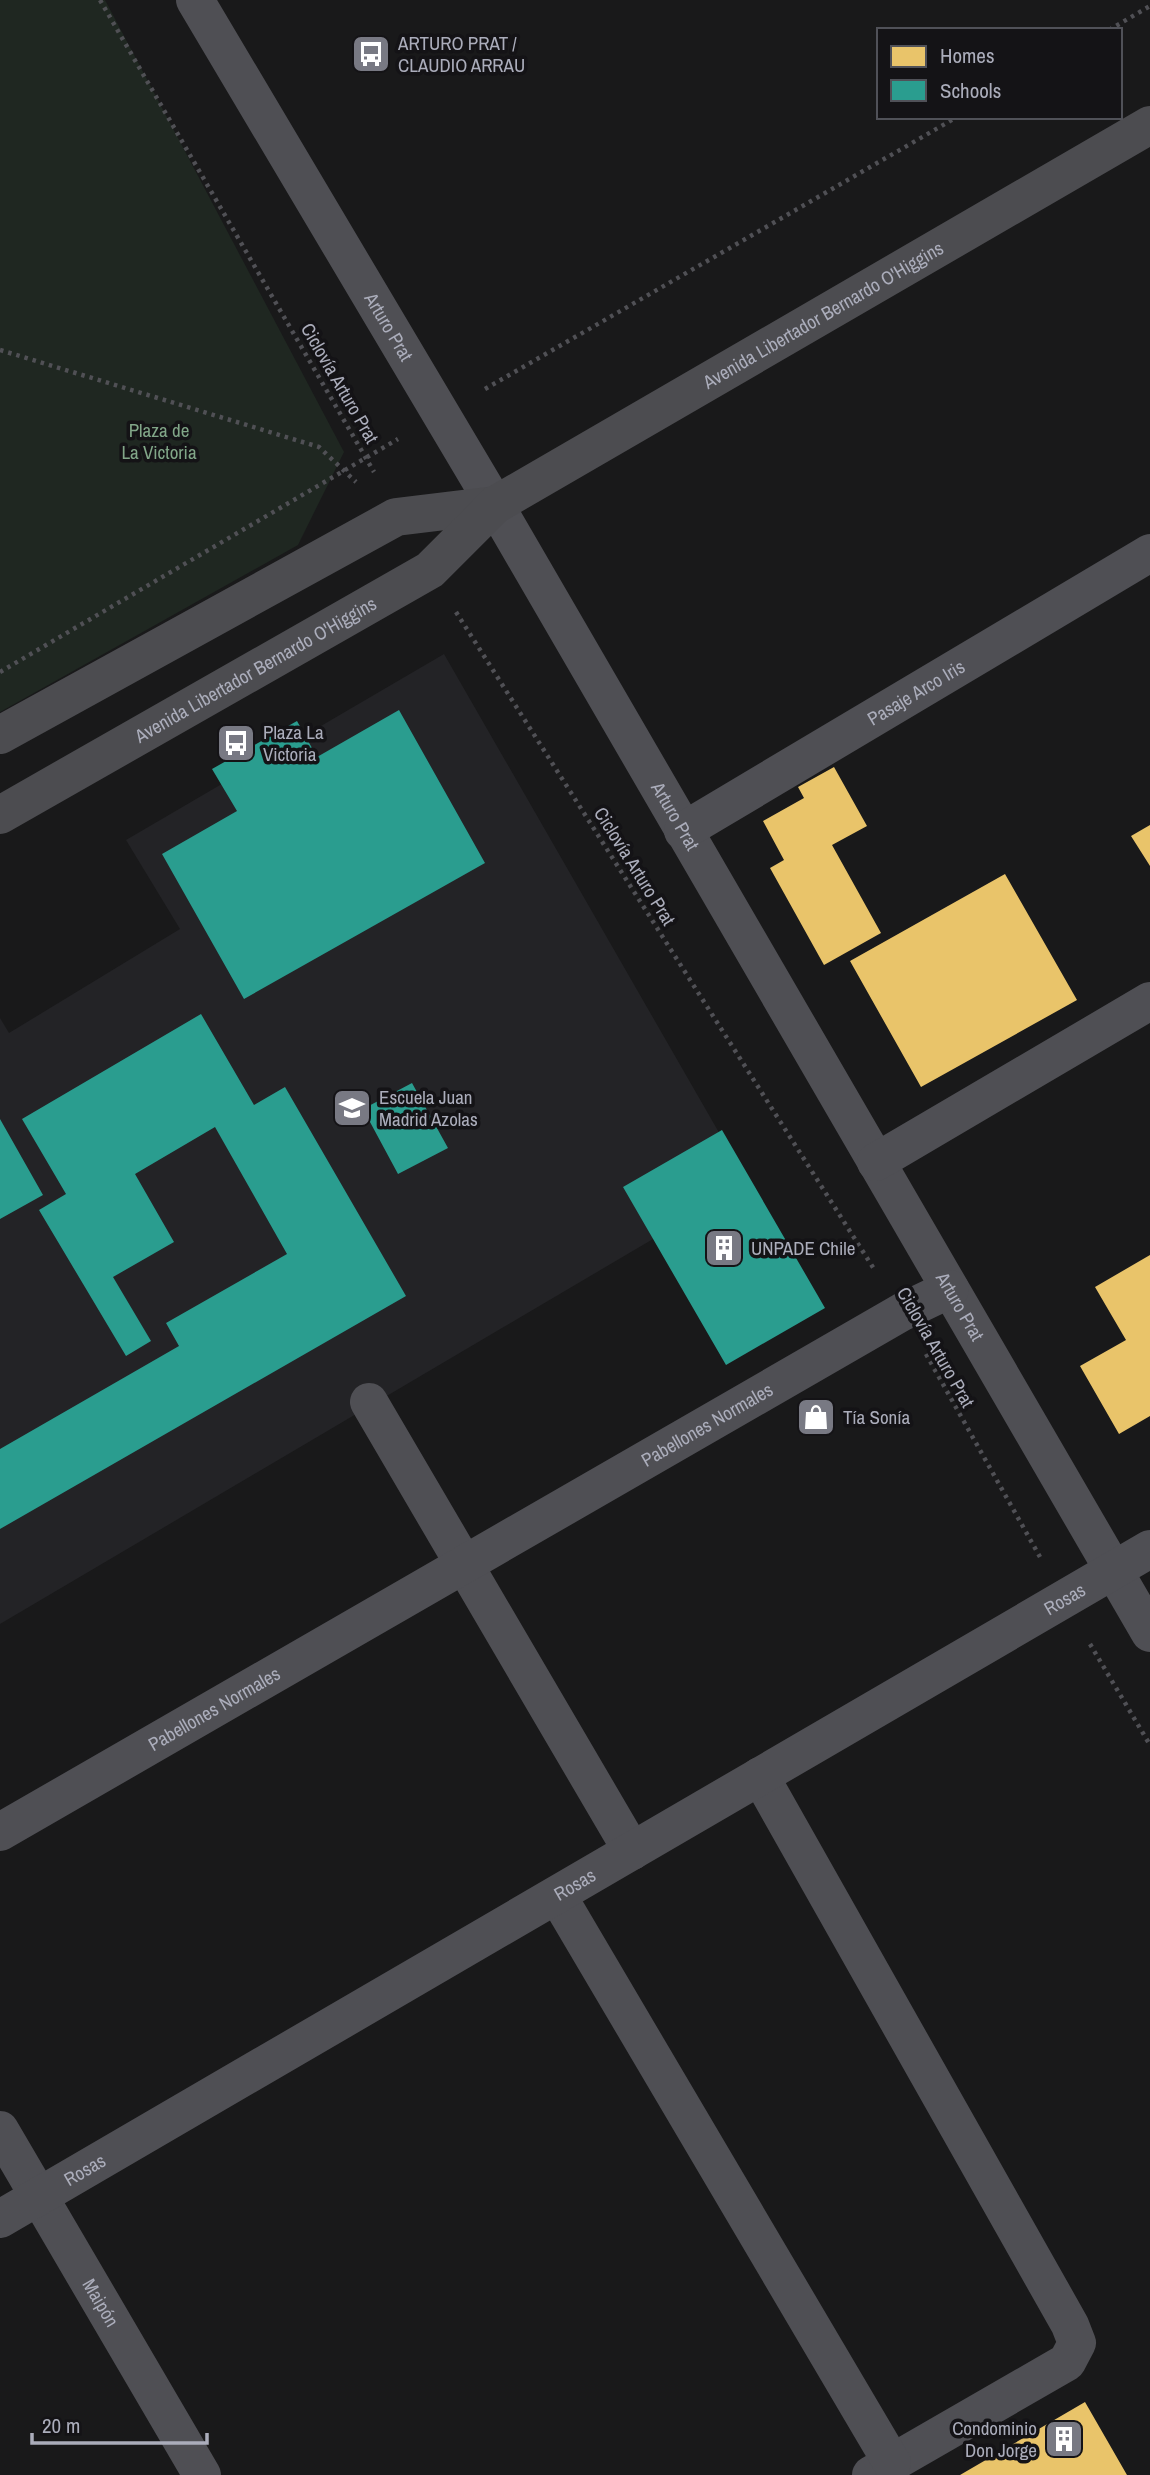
<svg xmlns="http://www.w3.org/2000/svg" width="1150" height="2475" font-family="'Archivo Narrow',sans-serif">
	<style>
		.built { fill: #232326 }
		.green { fill: #1f2721 }
		.homes { fill: #e9c46a }
		.schools { fill: #2a9d8f }
		.lines { fill: none; stroke-linecap: round; stroke-linejoin: round }
		.path { stroke: #505055; stroke-width: 4.5; stroke-dasharray: 3.5 5; stroke-linecap: butt }
		.minor { stroke: #4f4f54; stroke-width: 38 }
		.major { stroke: #4c4c50; stroke-width: 38 }
		.labels { text-anchor: middle; stroke-width: 7; stroke-linejoin: round; paint-order: stroke }
		.poi-label { font-size: 19px; fill: #abadbb; stroke: #141316; text-anchor: start }
		.street-label { font-size: 19px; fill: #abadbb; stroke: #141316 }
		.park-label { font-size: 19px; fill: #81a688; stroke: #141316 }
	</style>
	<rect width="100%" height="100%" fill="#19191a"/>
	<path class="built" d="M 444,654 L 748,1183 L 0,1624 L 0,1018 L 9,1033 L 180,929 L 126,840 Z"/>
	<path class="green" d="M 0,0 L 105,0 L 344,452 L 298,545 L 0,712 Z"/>
	<path class="homes" d="M 834,767 L 867,826 L 832,845 L 881,933 L 824,965 L 770,868 L 784,860 L 763,821 L 804,798 L 798,787 Z
		M 1150,825 L 1150,866 L 1131,836 Z
		M 1005,874 L 1077,1000 L 921,1087 L 850,961 Z
		M 1150,1255 L 1150,1416 L 1119,1434 L 1080,1366 L 1126,1340 L 1095,1287 Z
		M 1085,2402 L 1127,2475 L 960,2475 Z"/>
	<path class="schools" d="M 399,710 L 485,863 L 244,999 L 162,854 L 237,811 L 212,769 L 297,721 L 317,757 Z
		M 201,1014 L 254,1105 L 285,1087 L 406,1296 L 0,1529 L 0,1449 L 179,1346 L 166,1323 L 287,1254 L 215,1127 L 135,1174 L 174,1242 L 113,1277 L 151,1341 L 126,1356 L 39,1210 L 66,1194 L 22,1119 Z
		M 412,1083 L 448,1148 L 398,1174 L 363,1109 Z
		M 0,1119 L 43,1195 L 0,1219 Z
		M 722,1130 L 825,1308 L 726,1365 L 623,1187 Z"/>
	<g class="lines">
		<path class="path" d="M 100,0 L 374,472
			M 1109,30 L 1150,6
			M 0,350 L 319,447 L 356,482
			M 485,389 L 957,117
			M 456,612 L 874,1269
			M 0,672 L 398,439
			M 926,1354 L 1040,1557
			M 1090,1644 L 1150,1745"/>
		<g class="minor">
			<path id="s1" d="M 195,0 L 495,505 L 1150,1633"/>
			<path id="s2" d="M 683,831 L 1150,553"/>
			<path d="M 876,1162 L 1150,1001"/>
			<path d="M 369,1402 L 632,1851"/>
			<path d="M 760,1776 L 1070,2325 L 1077,2343 L 1067,2362 L 871,2475"/>
			<path id="s3" d="M 0,1832 L 902,1312 L 950,1289"/>
			<path d="M 557,1895 L 892,2463"/>
			<path id="s4" d="M 0,2130 L 202,2475"/>
			<path id="s5" d="M 0,2219 L 1150,1549"/>
		</g>
		<g class="major">
			<path d="M 0,735 L 396,517 L 495,505"/>
			<path id="s6" d="M 0,815 L 430,570 L 495,505 L 1150,125"/>
		</g>
	</g>
	<defs>
		<symbol id="bus-square" viewBox="-11 -11 22 22"><rect x="-9" y="-9" width="18" height="18" rx="4" fill="#787983" stroke="#141316"/><path d="M-5-6H5V4H4V6H2V4H-2V6H-4V4H-5ZM-3.5-4V0h7V-4ZM-3.5 1.2v1.5H-2V1.2ZM2 1.2v1.5H3.5V1.2Z" fill="#fff"/></symbol>
		<symbol id="school-square" viewBox="-11 -11 22 22"><rect x="-9" y="-9" width="18" height="18" rx="4" fill="#787983" stroke="#141316"/><path d="M0-5L7-2L0 1L-7-2ZM-4 1L0 2.5L4 1V4Q0 6-4 4Z" fill="#fff"/></symbol>
		<symbol id="building-square" viewBox="-11 -11 22 22"><rect x="-9" y="-9" width="18" height="18" rx="4" fill="#787983" stroke="#141316"/><path d="M-4-6H4V6H1V3H-1V6H-4ZM-2.5-4.3h1.7v1.8h-1.7ZM.8-4.3h1.7v1.8H.8ZM-2.5-1h1.7V.8h-1.7ZM.8-1h1.7V.8H.8Z" fill="#fff"/></symbol>
		<symbol id="shop-square" viewBox="-11 -11 22 22"><rect x="-9" y="-9" width="18" height="18" rx="4" fill="#787983" stroke="#141316"/><path d="M-5-2.5h2.3a2.7 3.5 0 0 1 5.4 0H5L5.5 6h-11ZM-1.5-2.5h3a1.5 2.3 0 0 0-3 0Z" fill="#fff"/></symbol>
	</defs>
	<g fill-rule="evenodd">
		<use href="#bus-square" x="349" y="32" width="44" height="44"/>
		<use href="#bus-square" x="214" y="721" width="44" height="44"/>
		<use href="#school-square" x="330" y="1086" width="44" height="44"/>
		<use href="#building-square" x="702" y="1226" width="44" height="44"/>
		<use href="#shop-square" x="794" y="1395" width="44" height="44"/>
		<use href="#building-square" x="1042" y="2417" width="44" height="44"/>
	</g>
	<g class="labels">
		<g class="poi-label">
			<text x="398" y="50">ARTURO PRAT /<tspan x="398" dy="22">CLAUDIO ARRAU</tspan></text>
			<text x="263" y="739">Plaza La<tspan x="263" dy="22">Victoria</tspan></text>
			<text x="379" y="1104">Escuela Juan<tspan x="379" dy="22">Madrid Azolas</tspan></text>
			<text x="751" y="1255">UNPADE Chile</text>
			<text x="843" y="1424">Tía Sonía</text>
			<text x="1037" y="2435" text-anchor="end">Condominio<tspan x="1037" dy="22">Don Jorge</tspan></text>
		</g>
		<g class="street-label">
			<text dy="7" stroke="none"><textPath href="#s6" startOffset="966">Avenida Libertador Bernardo O'Higgins</textPath></text>
			<text dy="7" stroke="none"><textPath href="#s1" startOffset="380">Arturo Prat</textPath></text>
			<text transform="translate(340 383) rotate(60)" y="7">Ciclovía Arturo Prat</text>
			<text dy="7" stroke="none"><textPath href="#s6" startOffset="294">Avenida Libertador Bernardo O'Higgins</textPath></text>
			<text dy="7" stroke="none"><textPath href="#s2" startOffset="271">Pasaje Arco Iris</textPath></text>
			<text dy="7" stroke="none"><textPath href="#s1" startOffset="947">Arturo Prat</textPath></text>
			<text transform="translate(635 866) rotate(58)" y="7">Ciclovía Arturo Prat</text>
			<text dy="7" stroke="none"><textPath href="#s1" startOffset="1514">Arturo Prat</textPath></text>
			<text transform="translate(936 1347) rotate(60)" y="7">Ciclovía Arturo Prat</text>
			<text dy="7" stroke="none"><textPath href="#s3" startOffset="816">Pabellones Normales</textPath></text>
			<text dy="7" stroke="none"><textPath href="#s5" startOffset="1232">Rosas</textPath></text>
			<text dy="7" stroke="none"><textPath href="#s3" startOffset="247">Pabellones Normales</textPath></text>
			<text dy="7" stroke="none"><textPath href="#s5" startOffset="665">Rosas</textPath></text>
			<text dy="7" stroke="none"><textPath href="#s5" startOffset="98">Rosas</textPath></text>
			<text dy="7" stroke="none"><textPath href="#s4" startOffset="200">Maipón</textPath></text>
		</g>
		<g class="park-label">
			<text x="159" y="437">Plaza de<tspan x="159" dy="22">La Victoria</tspan></text>
		</g>
	</g>
	<rect x="877" y="28" width="245" height="91" fill="#141316" stroke="#505158" stroke-width="2"/>
	<rect x="891" y="46" width="35" height="21" fill="#e9c46a" stroke="#505158" stroke-width="2"/>
	<text x="940" y="63" font-size="21" fill="#abadbb">Homes</text>
	<rect x="891" y="80" width="35" height="21" fill="#2a9d8f" stroke="#505158" stroke-width="2"/>
	<text x="940" y="98" font-size="21" fill="#abadbb">Schools</text>
	<path d="M32 2433v10h175v-10" fill="none" stroke="#abadbb" stroke-width="3.5"/>
	<text x="42" y="2433" font-size="21" fill="#abadbb" stroke="#141316" stroke-width="5" paint-order="stroke">20 m</text>
</svg>
